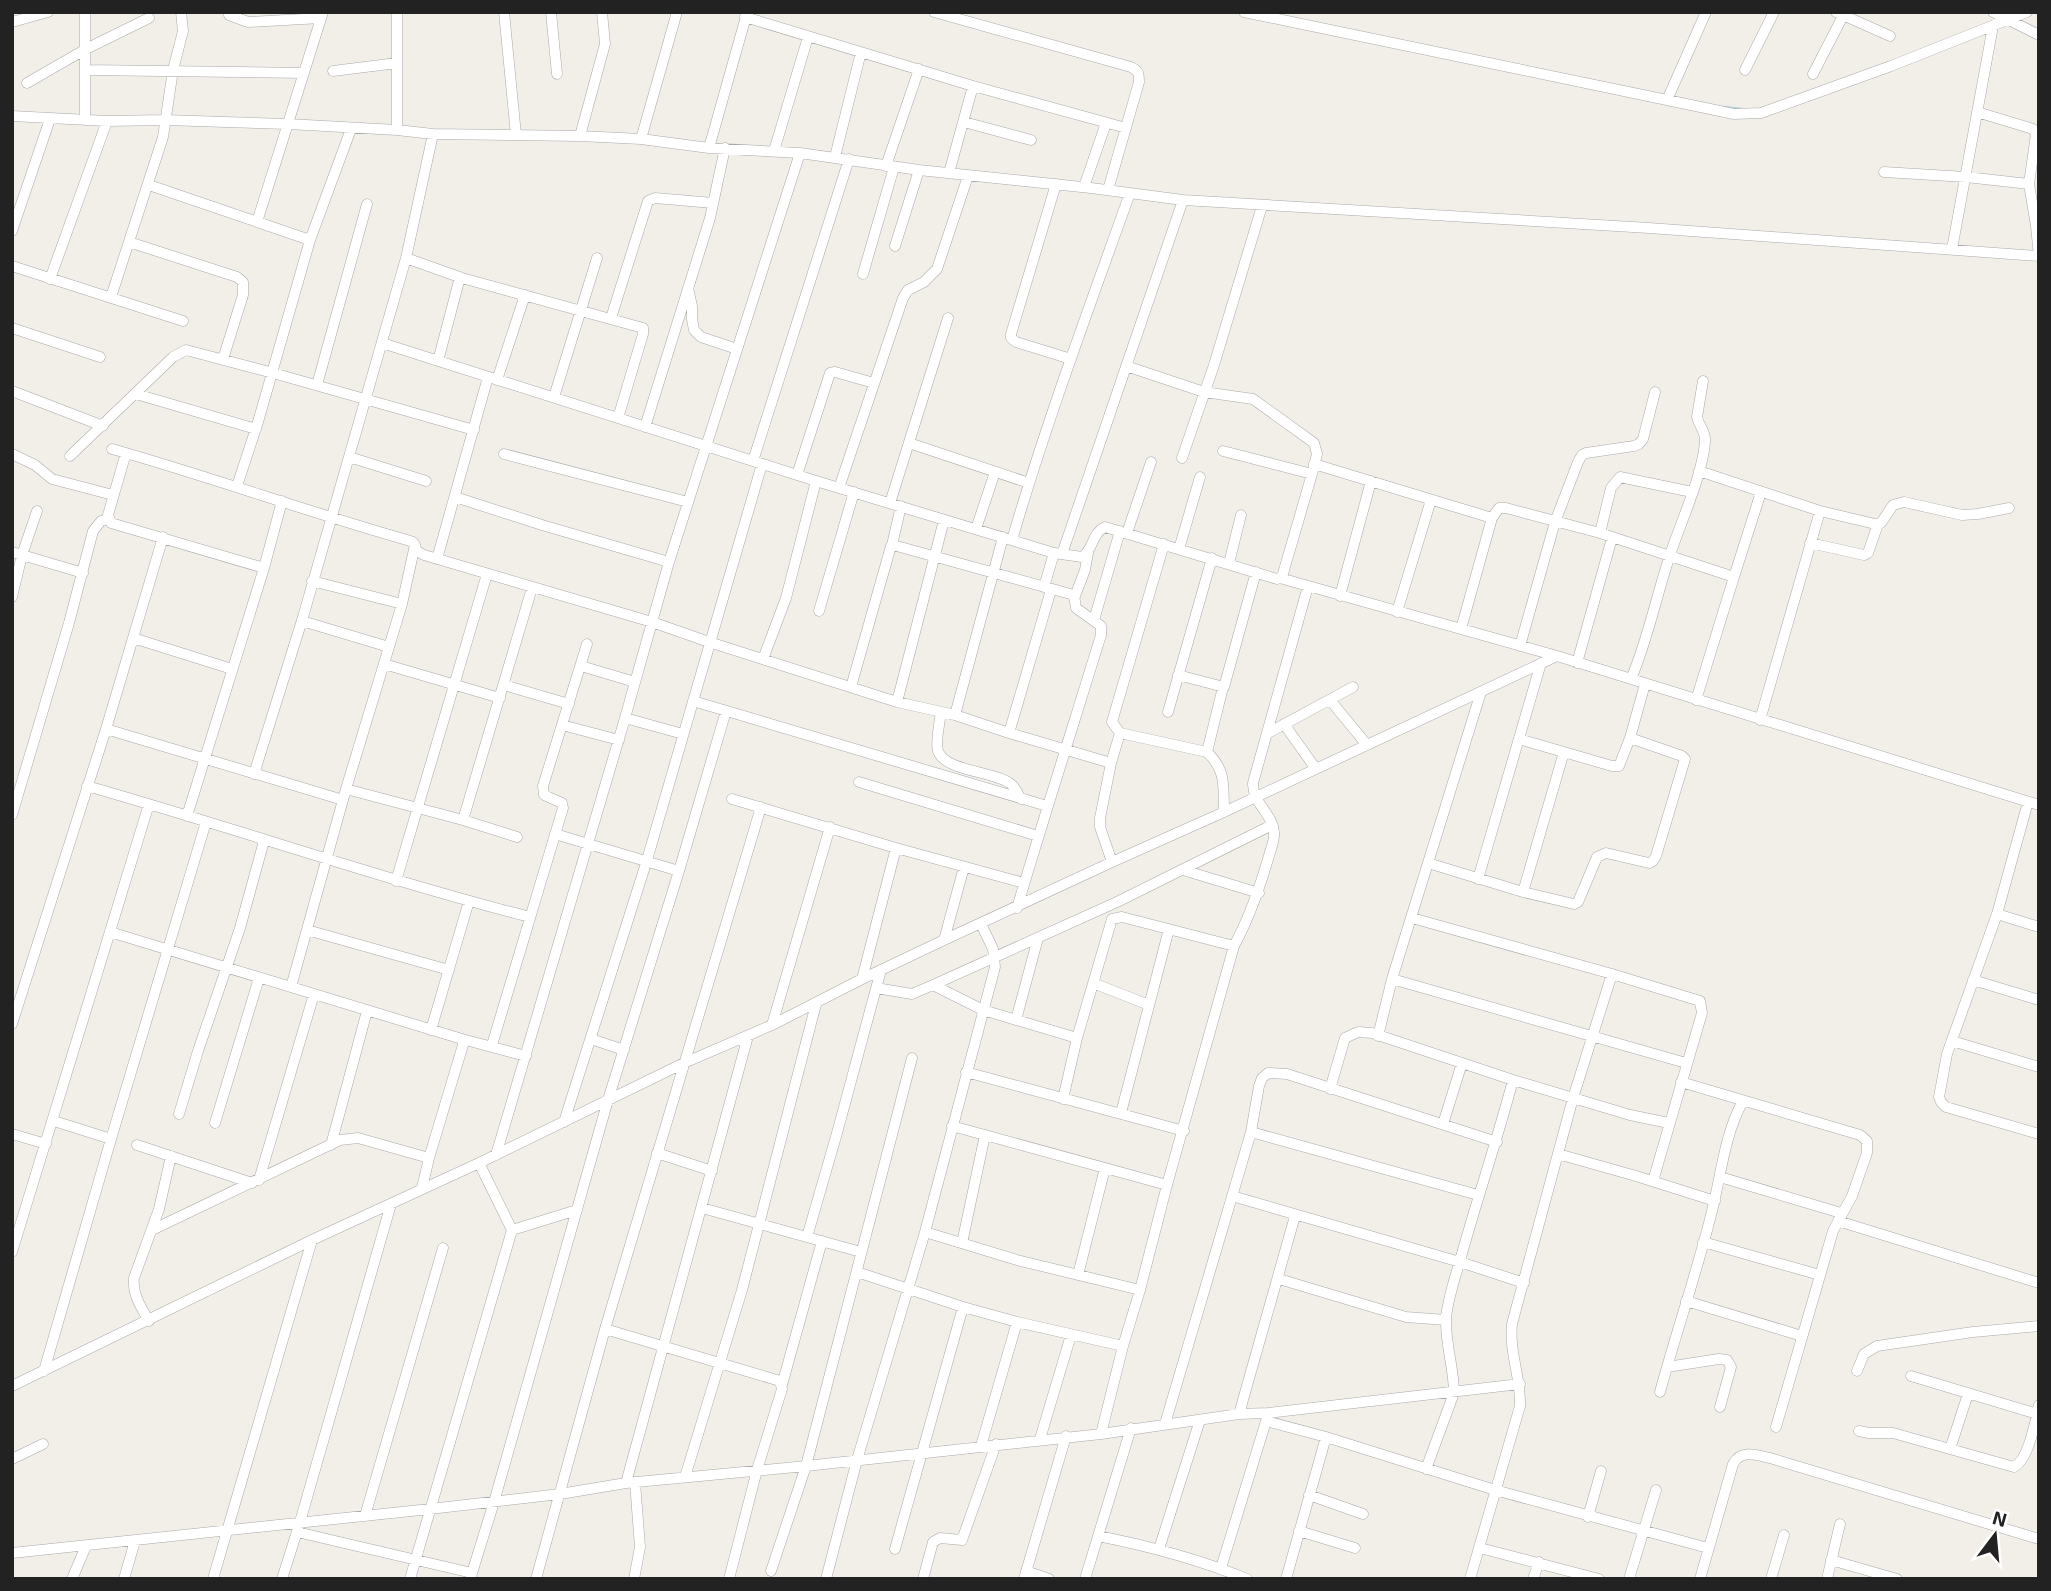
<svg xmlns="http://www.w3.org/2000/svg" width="2051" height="1591" font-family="'Exo 2',sans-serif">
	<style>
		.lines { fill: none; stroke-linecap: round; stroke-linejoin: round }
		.stream { stroke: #aad3df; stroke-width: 2.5 }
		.minor-casing { stroke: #a9a9a9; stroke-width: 11 }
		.minor { stroke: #fff; stroke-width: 10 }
	</style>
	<rect width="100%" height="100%" fill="#f2efe9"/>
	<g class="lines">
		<path class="stream" d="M 1723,107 L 1741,109"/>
		<defs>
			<path id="minor" d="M 85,12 L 85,120
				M 397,12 L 397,130
				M 504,12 L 516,135
				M 551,12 L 557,74
				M 934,12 L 1131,67 C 1139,71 1139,74 1139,82 L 1108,190
				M 1244,12 L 1667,100 L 1734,114 L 1761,113 L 1891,66 L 2027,12
				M 1836,12 L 1890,36
				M 1993,12 L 2039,35
				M 229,15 L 248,22 L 321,18
				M 745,17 L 973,86 L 1126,128
				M 12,22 L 48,12
				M 86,70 L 304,73
				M 1745,70 L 1774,12
				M 333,71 L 397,63
				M 1813,74 L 1845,12
				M 27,83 L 86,49 L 149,18
				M 1667,100 L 1706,12
				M 1977,112 L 2033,129 L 2036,134 L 2029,184 L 2036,226 L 2039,256
				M 12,116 L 107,121 L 165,120 L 288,124 L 397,130 L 433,134 L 580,136 L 641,139 L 709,148 L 800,153 L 919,170 L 1091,188 L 1183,200 L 1649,228 L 2039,256
				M 964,122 L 1031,140
				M 580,136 L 605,44 L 602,12
				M 641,139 L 677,12
				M 709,148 L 747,13
				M 774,151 L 808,37
				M 835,157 L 861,52
				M 886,166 L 919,69
				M 1884,172 L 1966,177 L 2029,184
				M 949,173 L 973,86
				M 1056,184 L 1011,334 L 1011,338 L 1016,342 L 1071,359
				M 149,185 L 310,240
				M 1084,187 L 1106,123
				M 257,222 L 323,12
				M 12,231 L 50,119
				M 129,242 L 237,277 L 243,282 L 243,295 L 223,359
				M 895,246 L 919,170
				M 1952,249 L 1993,26
				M 406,258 L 462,278 L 643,328 L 643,334 L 618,418
				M 12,266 L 183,321
				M 863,274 L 894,167
				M 50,279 L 107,121
				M 688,288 L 692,306 L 692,319 L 694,330 L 701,337 L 737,349
				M 111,297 L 163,137 L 173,70 L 183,31 L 181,12
				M 611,318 L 648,201 L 655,198 L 713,203
				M 12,328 L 100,357
				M 382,343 L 816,481 L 1054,553 L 1082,557 C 1094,549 1091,534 1105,527 L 1277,579 L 1282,577 L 1312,474 L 1317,454 L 1314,443 L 1253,399 L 1204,392 L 1126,366
				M 438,361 L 460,277
				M 497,380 L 525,295
				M 317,385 L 367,204
				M 12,391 L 103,426
				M 136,394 L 256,429
				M 554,397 L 597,258
				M 645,427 L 710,218 L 725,148
				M 909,443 L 1029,483
				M 112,449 C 211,477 308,512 407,540 L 413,542 L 417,551 L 424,555 L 652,622 L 709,642 L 897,702 L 955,715 L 1009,733 L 1111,763
				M 1223,451 L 1312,474
				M 126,453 L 108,515 L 111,523 L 264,568
				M 12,454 L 35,465 L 52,479 L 113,495
				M 504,454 L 688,502
				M 70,456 L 173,357 L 186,350 L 273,373 L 474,430
				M 349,457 L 426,481
				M 1182,458 L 1214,365 L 1262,206
				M 753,461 L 849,159
				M 1314,464 L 1492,518
				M 1699,471 L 1820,511 L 1875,524 L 1881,523 L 1893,505 L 1904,502 L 1962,515 L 1978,514 L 2009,508
				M 797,475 L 830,373 L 835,372 L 874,383
				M 237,486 L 258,422 L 310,240 L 351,129
				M 839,488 L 903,298 L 908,290 L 924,282 L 937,269 L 968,176
				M 455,497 L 542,525 L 669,562
				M 890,503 L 948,318
				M 976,529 L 995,472
				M 1127,533 L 1151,462
				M 1600,533 L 1611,488 L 1620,477 L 1692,492
				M 1012,540 C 1046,423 1089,308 1130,193
				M 1810,543 L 1864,555 L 1868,553 L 1878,524
				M 892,545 L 901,506
				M 1179,549 L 1200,477
				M 12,552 L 83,573
				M 1062,554 L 1183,200
				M 437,559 L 488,377
				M 1229,563 L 1241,515
				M 1734,577 L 1761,492
				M 1280,578 L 1557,656 L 2039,805
				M 312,581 L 402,604
				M 1044,587 L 1054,553
				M 1075,596 L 1085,570 L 1088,553
				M 1340,596 L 1371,481
				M 12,597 L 22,555 L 37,511
				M 819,611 L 854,492
				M 1397,612 L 1431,500
				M 1094,620 L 1120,531
				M 302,621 L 389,647
				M 1461,629 L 1492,518 L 1499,508 L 1506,508 L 1600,533 L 1734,577 L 1696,700
				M 133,638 L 232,669
				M 1520,646 L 1555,522 L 1578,462 L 1582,455 L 1586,453 L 1634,446 L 1639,444 L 1643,439 L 1655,392
				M 763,659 L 786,598 L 816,481
				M 1577,663 L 1612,538
				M 384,664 L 500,698
				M 581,666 L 635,682
				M 1178,675 L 1224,687 L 1256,572
				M 1631,679 C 1648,639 1656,597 1670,555 C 1681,521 1702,477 1705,442 C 1706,431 1699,427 1697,417 L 1703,381
				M 504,685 L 569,704
				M 851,687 L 891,546 L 893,545 L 1074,595 L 1076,608 L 1101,626 L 1101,635 C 1073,726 1044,817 1017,908
				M 1223,687 L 1207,752 C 1227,771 1223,787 1224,812
				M 1330,700 L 1367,745
				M 693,701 L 1047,806
				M 897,702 L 944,520
				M 941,712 C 940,721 935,743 938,751 C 945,772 997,771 1012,785 C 1016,789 1018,794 1021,799
				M 1168,712 L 1212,558
				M 955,715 L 1003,537
				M 625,718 L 683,734
				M 1760,720 L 1820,511
				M 1284,724 L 1316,769
				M 562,725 L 619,740
				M 106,729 L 343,800
				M 1009,733 L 1051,590
				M 1120,733 L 1207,752
				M 1268,733 L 1353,687
				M 1519,739 L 1612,766 L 1619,766 L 1630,738 L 1645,684
				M 254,774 L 303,617 L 406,258 L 433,134
				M 859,782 L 1038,836
				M 87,786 C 235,828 381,879 530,917
				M 346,789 L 463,820 L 517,837
				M 732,799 L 896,848 L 1024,883
				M 2028,802 L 1997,914 L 1947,1054 L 1939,1097 L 1941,1102 L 1946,1107 L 2039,1134
				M 12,815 L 69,623 L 93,531 L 101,521 L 108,519
				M 187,816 L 264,568 L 282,501
				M 463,820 L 532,588
				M 555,834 L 679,871
				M 1112,862 L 1100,827 L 1100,818 L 1111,763 L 1120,733 L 1112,722 L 1164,544
				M 1428,863 L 1523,892 L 1574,904 L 1578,902 L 1597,857 L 1606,853 L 1649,863 L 1653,861 L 1656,856 L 1685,759 L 1682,756 L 1630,738
				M 1183,870 L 1259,893
				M 1478,879 L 1541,663
				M 396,881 L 487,574
				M 1523,892 L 1564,752
				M 1997,914 L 2039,927
				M 1412,918 L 1612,974 L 1700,1001 L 1702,1013 L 1653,1181
				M 307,930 L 449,970
				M 110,932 L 462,1039 L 463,1045 L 429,1158 L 422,1188
				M 944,940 L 964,867
				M 862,979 L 896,848
				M 1392,979 L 1686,1063
				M 1973,980 L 2039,1000
				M 1093,983 L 1149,1005
				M 933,985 L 983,1010 L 1077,1038
				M 291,987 L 346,789 L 402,604 L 415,545
				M 876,988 L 912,994 L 933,985 L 1117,902 L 1272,825
				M 1016,1020 L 1038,938
				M 12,1024 L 106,729 L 163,537
				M 772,1025 L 830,827
				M 431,1030 L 469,901
				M 1378,1036 L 1392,979 L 1481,692
				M 462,1039 L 526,1056
				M 591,1039 L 624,1050
				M 1952,1041 L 2039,1067
				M 492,1045 L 563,808 L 562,803 L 544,795 L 543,786 L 587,644
				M 966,1072 L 1184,1131
				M 1681,1082 L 1860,1135 L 1867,1141 L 1867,1153 L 1852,1196 L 1833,1231 L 1776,1427
				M 1330,1089 L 1345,1038 L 1358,1032 L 1372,1033 L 1513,1080 L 1630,1115 L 1669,1123
				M 1063,1099 L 1077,1038 L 1112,919 L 1122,917 L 1234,946
				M 1121,1113 L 1169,929
				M 179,1114 L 198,1051 L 240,928 L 264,841
				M 54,1121 L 111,1139
				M 564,1122 L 647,860 L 762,464
				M 215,1123 L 259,978
				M 1443,1124 L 1462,1063
				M 952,1126 L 1167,1185
				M 1251,1132 L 1478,1195
				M 12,1134 L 46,1144
				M 137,1145 L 252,1183
				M 331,1145 L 367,1011
				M 657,1153 L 712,1171
				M 1558,1154 L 1636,1176 L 1715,1201
				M 496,1155 L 623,725 L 669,562 L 800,153
				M 479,1163 L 512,1230
				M 1720,1177 L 1841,1213
				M 259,1180 L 314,994
				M 1232,1196 L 1460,1262 L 1524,1283
				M 702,1208 L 861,1252
				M 1838,1221 L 2039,1283
				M 152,1230 L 340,1140 L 358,1138 L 429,1158
				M 925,1232 L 1017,1260 L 1140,1290
				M 807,1237 L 837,1133 L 881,970
				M 1703,1242 L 1820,1275
				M 962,1243 L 985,1135
				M 12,1252 L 149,804
				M 857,1272 L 963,1307 L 1017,1322 L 1123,1346
				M 1078,1275 L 1105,1168
				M 1279,1279 L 1406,1317 L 1446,1320
				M 1686,1301 L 1802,1336
				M 149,1321 C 141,1307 132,1294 134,1278 L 159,1209 L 171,1156
				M 605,1329 L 780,1381 L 782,1389 L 757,1470 L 729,1579
				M 1667,1367 L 1719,1359 L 1727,1360 L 1731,1367 L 1720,1407
				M 44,1371 L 111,1139 L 206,822
				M 1857,1371 L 1864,1354 L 1877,1346 L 1973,1332 L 2039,1326
				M 1911,1376 L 2037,1414
				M 782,1385 L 822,1241
				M 12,1386 L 312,1240 L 479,1163 L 684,1063 L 772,1025 L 862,979 L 944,940 L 1112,862 L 1224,812 L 1557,656
				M 1660,1392 C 1676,1333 1696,1275 1711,1215 C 1721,1177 1724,1135 1743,1101
				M 1239,1414 L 1295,1216
				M 1266,1421 L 1326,1437 L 1495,1490 L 1708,1548
				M 1165,1424 L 1251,1132 L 1259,1086 L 1262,1078 L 1268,1073 L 1287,1074 L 1497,1142
				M 1859,1431 L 1869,1433 L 1893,1433 L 2014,1467 C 2029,1459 2035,1422 2039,1405
				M 1101,1434 L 1123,1346 L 1140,1290 L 1167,1185 L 1234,946 C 1249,918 1259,890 1268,859 C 1270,851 1275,841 1274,832 C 1273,814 1252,803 1253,783 L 1308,586
				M 1040,1439 L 1071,1335
				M 981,1446 L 1017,1322
				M 1950,1449 L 1968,1394
				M 12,1459 L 43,1444
				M 1426,1469 L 1454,1393 C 1454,1368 1445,1343 1446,1318 C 1448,1296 1457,1272 1463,1250 C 1479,1193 1498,1137 1513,1080
				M 685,1477 L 742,1290 L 816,1004
				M 626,1483 L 748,1036
				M 1309,1495 L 1363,1514
				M 365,1516 L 443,1248
				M 1588,1517 L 1601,1471
				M 1299,1531 L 1355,1548
				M 297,1532 L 472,1573 L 471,1578
				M 1098,1536 C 1149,1546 1198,1559 1247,1579
				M 1480,1548 L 1599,1579
				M 895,1549 L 963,1307
				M 1159,1549 L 1200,1420
				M 12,1553 L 430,1509 L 560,1494 L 626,1483 L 806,1466 L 1101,1434 L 1239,1414 L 1268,1413 L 1520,1384
				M 1831,1560 L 1897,1579
				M 1221,1568 L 1267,1418
				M 771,1571 L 806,1466 L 912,1058
				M 1026,1571 L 1049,1579
				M 472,1573 L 494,1502 L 608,1100 L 679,871 L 726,711
				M 72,1579 L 86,1546
				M 124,1579 L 135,1541
				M 213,1579 L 312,1240
				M 282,1579 L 300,1522 L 391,1204
				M 410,1579 L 512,1230 L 577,1210
				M 536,1579 L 605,1329 L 761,807
				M 634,1579 L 640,1547 L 635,1482
				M 826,1579 L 857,1460 L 925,1232 L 995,967 L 993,949 L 981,924
				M 923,1579 L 933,1542 L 940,1538 L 962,1540 L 996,1444
				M 1024,1579 L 1066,1436
				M 1085,1579 L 1131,1428
				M 1286,1579 L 1326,1437
				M 1470,1579 L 1520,1406 C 1521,1378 1509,1352 1512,1324 L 1573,1098 L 1612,974
				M 1533,1579 L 1539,1562
				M 1629,1579 L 1656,1490
				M 1700,1579 L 1733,1464 C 1741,1449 1756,1455 1770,1458 L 2039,1539
				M 1771,1579 L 1784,1535
				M 1827,1579 L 1840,1524"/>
		</defs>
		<use href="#minor" class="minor-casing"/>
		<use href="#minor" class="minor"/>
	</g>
	<rect width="2051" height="1591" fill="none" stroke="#222222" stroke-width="28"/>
	<g transform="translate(1995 1535) rotate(16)" stroke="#ffffff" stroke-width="5" paint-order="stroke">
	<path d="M0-5L12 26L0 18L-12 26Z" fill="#222222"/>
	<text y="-10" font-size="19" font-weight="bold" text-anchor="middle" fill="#222222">N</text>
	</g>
</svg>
